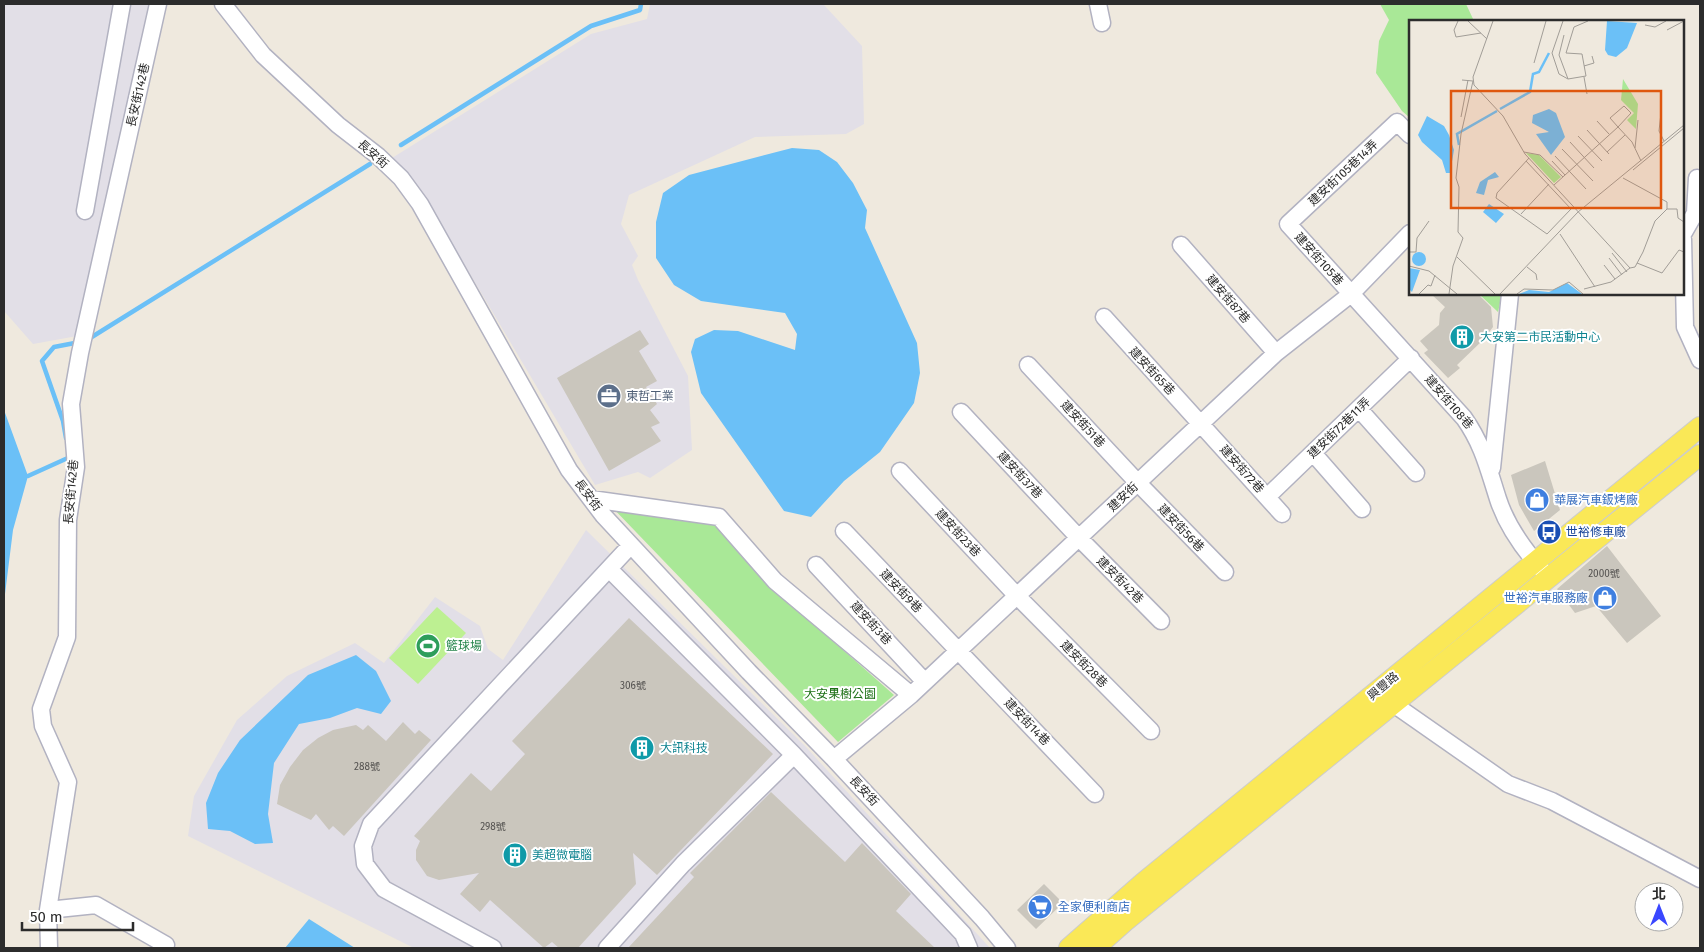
<svg xmlns="http://www.w3.org/2000/svg" width="1704" height="952" font-family="'Fira Sans','Noto Sans TC',sans-serif">
	<style>
		.industrial { fill: #e2dfe7 }
		.green { fill: #a9e897 }
		.pitch { fill: #bdf092 }
		.water { fill: #6bc0f7 }
		.lines { fill: none; stroke-linecap: round; stroke-linejoin: round }
		.stream { stroke: #6bc0f7; stroke-width: 4.5 }
		.building { fill: #cac6bd }
		.minor-casing { stroke: #b2b2c1; stroke-width: 19 }
		.major-casing { stroke: #ccc; stroke-width: 22 }
		.minor { stroke: #fff; stroke-width: 16 }
		.major { stroke: #fae857; stroke-width: 20 }
		.labels { text-anchor: middle; stroke-width: 4; stroke-linejoin: round; paint-order: stroke }
		.number-label { font-size: 10px; fill: #545250 }
		.street-label { font-size: 12px; fill: #2c2c2c; stroke: #fff }
		.culture-label { font-size: 12px; fill: #0d838f; stroke: #fff; text-anchor: start }
		.service-label { font-size: 12px; fill: #4e5e75; stroke: #fff; text-anchor: start }
		.shop-label { font-size: 12px; fill: #366cbe; stroke: #fff; text-anchor: start }
		.transit-label { font-size: 12px; fill: #164399; stroke: #fff; text-anchor: start }
		.leisure-label { font-size: 12px; fill: #27864d; stroke: #fff; text-anchor: start }
		.park-label { font-size: 12px; fill: #1d7016; stroke: #fff }
		.inset-river { fill: none; stroke: #6bc0f7; stroke-width: 2.5 }
		.inset-road { fill: none; stroke: #a19d97; stroke-width: 1 }
		.view { fill: #df570e; fill-opacity: 0.15; stroke: #df570e; stroke-width: 2.5 }
		.inset-edge { fill: none; stroke: #2c2c2c; stroke-width: 2.5 }
	</style>
	<rect width="100%" height="100%" fill="#efe9de"/>
	<path class="industrial" d="M 4,4 L 151,4 L 77,336 L 33,344 L 4,311 Z
		M 650,4 L 824,5 L 862,46 L 864,124 L 846,134 L 755,137 L 629,195 L 621,224 L 638,256 L 632,265 L 638,280 L 688,376 L 692,450 L 650,478 L 638,472 L 595,485 L 419,188 L 392,158 L 591,34 L 647,19 Z
		M 586,530 L 806,747 L 990,948 L 414,948 L 188,836 L 194,796 L 237,720 L 287,676 L 355,643 L 384,663 L 435,597 L 480,626 L 488,649 L 503,660 Z"/>
	<path class="green" d="M 1380,4 L 1466,4 L 1474,21 L 1410,21 L 1410,118 L 1402,111 L 1376,73 L 1379,41 L 1389,20 Z
		M 1479,294 L 1502,294 L 1498,312 Z
		M 610,505 L 712,519 L 773,588 L 894,695 L 838,742 Z"/>
	<path class="pitch" d="M 437,607 L 466,633 L 418,684 L 389,658 Z"/>
	<path class="water" d="M 792,148 L 819,150 L 837,162 L 853,183 L 867,210 L 865,228 L 917,343 L 920,373 L 914,403 L 880,452 L 844,481 L 811,517 L 784,511 L 701,393 L 691,352 L 695,339 L 714,330 L 738,331 L 795,350 L 797,334 L 785,313 L 701,301 L 674,285 L 656,258 L 656,222 L 663,193 L 689,175 Z
		M 4,410 L 28,476 L 13,530 L 4,602 Z
		M 356,655 L 376,671 L 391,701 L 381,714 L 357,708 L 330,718 L 299,724 L 274,763 L 268,814 L 273,843 L 255,844 L 230,831 L 208,829 L 206,803 L 218,773 L 240,740 L 308,675 Z
		M 309,919 L 355,948 L 285,948 Z"/>
	<g class="lines">
		<path class="stream" d="M 401,145 L 591,26 L 640,10 L 641,4
			M 87,340 L 370,164
			M 66,438 L 63,421 L 42,361 L 54,347 L 80,342
			M 28,476 L 70,457 L 69,455"/>
	</g>
	<path class="building" d="M 1431,294 L 1478,294 L 1491,307 L 1493,327 L 1483,340 L 1457,365 L 1460,368 L 1448,378 L 1424,353 L 1428,350 L 1420,341 L 1439,325 L 1440,313 L 1445,307 Z
		M 640,330 L 649,344 L 639,351 L 657,381 L 646,387 L 657,404 L 650,410 L 660,423 L 651,427 L 661,441 L 609,471 L 557,378 Z
		M 1545,461 L 1560,510 L 1534,531 L 1519,505 L 1511,475 Z
		M 1607,546 L 1661,616 L 1627,643 L 1596,606 L 1575,613 L 1557,589 Z
		M 629,618 L 773,754 L 657,875 L 633,853 L 636,884 L 578,948 L 559,948 L 552,942 L 544,948 L 490,900 L 480,912 L 460,894 L 479,873 L 439,880 L 427,876 L 416,860 L 416,850 L 420,841 L 414,836 L 471,773 L 491,791 L 525,754 L 512,741 Z
		M 403,722 L 415,734 L 419,730 L 431,740 L 344,836 L 333,826 L 329,830 L 316,814 L 311,820 L 277,804 L 280,785 L 290,767 L 303,750 L 318,738 L 333,730 L 356,725 L 363,730 L 368,725 L 386,741 Z
		M 771,792 L 845,862 L 862,843 L 911,894 L 896,911 L 935,948 L 628,948 L 694,877 L 690,873 Z
		M 1044,884 L 1063,903 L 1036,929 L 1017,910 Z"/>
	<g class="lines">
		<defs>
			<path id="minor" d="M 223,4 L 263,55 L 338,125 L 378,156 L 401,178 L 420,204 L 569,470 L 603,515 L 749,672 L 834,759 L 982,918 L 1007,948
				M 1098,4 L 1102,23
				M 1410,135 L 1397,122 L 1288,224 L 1464,418 C 1483,445 1488,468 1498,499 C 1506,524 1525,551 1543,571
				M 85,211 L 122,4
				M 1683,234 L 1695,213 L 1697,178
				M 1683,239 L 1685,327 L 1700,360
				M 1181,245 L 1276,353
				M 1104,317 L 1282,514
				M 1028,365 L 1138,483 L 1225,572
				M 1359,409 L 1416,473
				M 961,412 L 1079,538 L 1161,621
				M 1313,453 L 1362,509
				M 1492,468 L 1510,294
				M 900,471 L 1017,596 L 1151,731
				M 1267,497 L 1411,358
				M 591,499 L 719,517 L 775,581 L 911,695
				M 844,531 L 1095,794
				M 816,565 L 925,682
				M 609,569 L 794,755 L 963,934 L 969,948
				M 1392,703 L 1508,784 L 1552,801 L 1700,879
				M 834,759 L 911,695 L 1276,353 L 1351,294 L 1410,233
				M 48,910 L 96,905 L 166,945
				M 49,948 L 48,910 L 68,782 L 43,726 L 41,709 L 67,637 L 68,520 L 76,467 L 71,404 L 80,353 L 158,4
				M 493,948 L 384,889 L 365,864 L 363,846 L 371,824 L 631,545
				M 607,948 L 683,864 L 794,755"/>
			<path id="major" d="M 1069,948 L 1143,883 L 1700,427
				M 1095,948 L 1124,922 L 1700,455"/>
		</defs>
		<use href="#minor" class="minor-casing"/>
		<use href="#major" class="major-casing"/>
		<use href="#minor" class="minor"/>
		<use href="#major" class="major"/>
	</g>
	<defs>
		<symbol id="building-disc" viewBox="-11 -11 22 22"><circle r="9.5" fill="#0f9aa8" stroke="#fff"/><path d="M-4-6H4V6H1V3H-1V6H-4ZM-2.5-4.3h1.7v1.8h-1.7ZM.8-4.3h1.7v1.8H.8ZM-2.5-1h1.7V.8h-1.7ZM.8-1h1.7V.8H.8Z" fill="#fff"/></symbol>
		<symbol id="office-disc" viewBox="-11 -11 22 22"><circle r="9.5" fill="#5c6f8a" stroke="#fff"/><path d="M-6-3h4V-5.5h4V-3h4V5H-6ZM-1-4.5V-3h2v-1.5ZM-6 0V1H6V0Z" fill="#fff"/></symbol>
		<symbol id="shop-disc" viewBox="-11 -11 22 22"><circle r="9.5" fill="#3f7fe0" stroke="#fff"/><path d="M-5-2.5h2.3a2.7 3.5 0 0 1 5.4 0H5L5.5 6h-11ZM-1.5-2.5h3a1.5 2.3 0 0 0-3 0Z" fill="#fff"/></symbol>
		<symbol id="bus-disc" viewBox="-11 -11 22 22"><circle r="9.5" fill="#1a4fb4" stroke="#fff"/><path d="M-5-6H5V4H4V6H2V4H-2V6H-4V4H-5ZM-3.5-4V0h7V-4ZM-3.5 1.2v1.5H-2V1.2ZM2 1.2v1.5H3.5V1.2Z" fill="#fff"/></symbol>
		<symbol id="stadium-disc" viewBox="-11 -11 22 22"><circle r="9.5" fill="#2e9e5b" stroke="#fff"/><path d="M0-5a6.5 5 0 1 0 0 10a6.5 5 0 1 0 0-10ZM-3.5-1.8h7v3.6h-7Z" fill="#fff"/></symbol>
		<symbol id="supermarket-disc" viewBox="-11 -11 22 22"><circle r="9.5" fill="#3f7fe0" stroke="#fff"/><path d="M-6-5.5h2.5l.6 2H6L4.5 2H-2.5L-4.4-4H-6ZM-1.5 3.2a1.3 1.3 0 1 0 .1 0ZM3 3.2a1.3 1.3 0 1 0 .1 0Z" fill="#fff"/></symbol>
	</defs>
	<g fill-rule="evenodd">
		<use href="#building-disc" x="1448" y="323" width="28" height="28"/>
		<use href="#office-disc" x="595" y="382" width="28" height="28"/>
		<use href="#shop-disc" x="1523" y="486" width="28" height="28"/>
		<use href="#bus-disc" x="1535" y="518" width="28" height="28"/>
		<use href="#shop-disc" x="1591" y="584" width="28" height="28"/>
		<use href="#stadium-disc" x="414" y="632" width="28" height="28"/>
		<use href="#building-disc" x="628" y="734" width="28" height="28"/>
		<use href="#building-disc" x="501" y="841" width="28" height="28"/>
		<use href="#supermarket-disc" x="1026" y="893" width="28" height="28"/>
	</g>
	<g class="labels">
		<g class="number-label">
			<text x="1604" y="577">2000號</text>
			<text x="633" y="689">306號</text>
			<text x="367" y="770">288號</text>
			<text x="493" y="830">298號</text>
		</g>
		<g class="street-label">
			<text transform="translate(138 95) rotate(-77)" y="4">長安街142巷</text>
			<text transform="translate(373 154) rotate(41)" y="4">長安街</text>
			<text transform="translate(1343 173) rotate(-43)" y="4">建安街105巷14弄</text>
			<text transform="translate(1319 259) rotate(48)" y="4">建安街105巷</text>
			<text transform="translate(1228 299) rotate(49)" y="4">建安街87巷</text>
			<text transform="translate(1152 371) rotate(47)" y="4">建安街65巷</text>
			<text transform="translate(1449 402) rotate(49)" y="4">建安街108巷</text>
			<text transform="translate(1083 424) rotate(47)" y="4">建安街51巷</text>
			<text transform="translate(1339 428) rotate(-44)" y="4">建安街72巷11弄</text>
			<text transform="translate(1242 469) rotate(48)" y="4">建安街72巷</text>
			<text transform="translate(1020 475) rotate(47)" y="4">建安街37巷</text>
			<text transform="translate(71 492) rotate(-85)" y="4">長安街142巷</text>
			<text transform="translate(588 495) rotate(53)" y="4">長安街</text>
			<text transform="translate(1123 497) rotate(-43)" y="4">建安街</text>
			<text transform="translate(1181 528) rotate(46)" y="4">建安街56巷</text>
			<text transform="translate(958 533) rotate(47)" y="4">建安街23巷</text>
			<text transform="translate(1120 580) rotate(45)" y="4">建安街42巷</text>
			<text transform="translate(901 591) rotate(46)" y="4">建安街9巷</text>
			<text transform="translate(871 623) rotate(47)" y="4">建安街3巷</text>
			<text transform="translate(1084 664) rotate(45)" y="4">建安街28巷</text>
			<text transform="translate(1383 686) rotate(-40)" y="4">興豐路</text>
			<text transform="translate(1027 722) rotate(46)" y="4">建安街14巷</text>
			<text transform="translate(864 791) rotate(47)" y="4">長安街</text>
		</g>
		<g class="culture-label">
			<text x="1480" y="341">大安第二市民活動中心</text>
			<text x="660" y="752">大訊科技</text>
			<text x="532" y="859">美超微電腦</text>
		</g>
		<g class="service-label">
			<text x="626" y="400">東哲工業</text>
		</g>
		<g class="shop-label">
			<text x="1554" y="504">華展汽車鈑烤廠</text>
			<text x="1588" y="602" text-anchor="end">世裕汽車服務廠</text>
			<text x="1058" y="911">全家便利商店</text>
		</g>
		<g class="transit-label">
			<text x="1566" y="536">世裕修車廠</text>
		</g>
		<g class="leisure-label">
			<text x="446" y="650">籃球場</text>
		</g>
		<g class="park-label">
			<text x="840" y="698">大安果樹公園</text>
		</g>
	</g>
	<g transform="translate(1409 20)">
		<rect width="275" height="275" fill="#efe9de"/>
		<path d="M 214,59 L 229,84 L 227,109 L 218,100 L 225,93 L 212,80 ZM 117,133 L 130,135 L 152,157 L 145,163 Z" fill="#a9e897"/>
		<path d="M 198,1 L 228,3 L 218,28 L 207,37 L 199,35 L 196,30 ZM 140,89 L 147,93 L 156,117 L 142,135 L 127,114 L 140,112 L 123,103 L 124,95 ZM 18,96 L 35,106 L 40,115 L 45,130 L 41,153 L 37,153 L 33,140 L 13,122 L 9,115 ZM 86,152 L 90,157 L 79,160 L 75,175 L 67,173 L 71,162 ZM 80,184 L 95,194 L 87,203 L 74,192 ZM3 239a7 7 0 1 1 14 0a7 7 0 1 1-14 0ZM 0,248 L 11,250 L 3,272 L 0,269 ZM 158,263 L 173,274 L 110,274 L 120,270 L 140,272 Z" fill="#6bc0f7"/>
		<path class="inset-river" d="M 91,89 L 121,72 L 124,54 L 130,52 L 140,33M 50,125 L 48,114 L 88,91"/>
		<path class="inset-road" d="M 49,1 L 45,10 L 47,17 L 72,13M 59,1 L 78,19M 84,1 L 64,57 L 65,65 L 94,96 L 116,134 L 221,248 L 226,247 L 234,232 L 246,201 L 258,189 L 268,189 L 269,198 L 275,202M 154,1 L 143,33 L 150,54 L 159,59 L 177,56 L 173,34 L 157,33 L 165,7 L 179,1M 236,5 L 246,7 L 257,1M 258,10 L 275,1M 155,15 L 150,35 L 159,59M 125,43 L 137,1M 175,46 L 185,43 L 183,36M 175,57 L 178,74M 252,93 L 250,111 L 255,121M 52,97 L 59,60M 188,101 L 200,114M 178,110 L 200,134M 169,116 L 193,141M 161,122 L 185,148M 226,128 L 229,100M 153,129 L 184,161M 115,132 L 131,135 L 154,157M 198,132 L 216,115M 146,136 L 177,169M 117,141 L 162,189 L 138,214 L 87,178 L 88,173 L 120,138M 143,141 L 156,155M 224,150 L 275,108M 214,158 L 258,182 L 258,189M 145,165 L 209,107 L 222,93 L 215,86 L 201,98 L 209,107 L 223,122 L 232,141M 112,194 L 140,164M 151,214 L 186,267M 0,232 L 7,232 L 8,218 L 20,201M 203,233 L 218,252M 48,237 L 86,274M 200,238 L 213,255M 228,243 L 253,253 L 270,230 L 275,232M 195,245 L 206,259M 0,246 L 20,251 L 48,274M 118,247 L 127,254 L 128,260M 175,269 L 202,262 L 221,248M 10,274 L 19,265 L 22,266 L 26,255M 40,274 L 44,246 L 54,218 L 49,212 L 50,167 L 47,158 L 52,114 L 64,61 L 53,60M 91,274 L 169,192 L 275,105M 108,274 L 115,269 L 144,270 L 160,262 L 174,274"/>
		<path class="view" d="M 42,71 L 252,71 L 252,188 L 42,188 Z"/>
		<rect width="275" height="275" class="inset-edge"/>
	</g>
	<rect width="1704" height="952" fill="none" stroke="#2c2c2c" stroke-width="10"/>
	<g transform="translate(1659 907)"><circle r="24" fill="#ffffff" stroke="#ababab"/>
	<path d="M0-4L9 19L0 12L-9 19Z" fill="#3a47ff"/>
	<text y="-8" font-size="14" font-weight="bold" text-anchor="middle" fill="#2c2c2c">北</text>
	</g>
	<path d="M22 922v8h111v-8" fill="none" stroke="#2c2c2c" stroke-width="2.5"/>
	<text x="30" y="922" font-size="15" fill="#2c2c2c" stroke="#ffffff" stroke-width="4" paint-order="stroke">50 m</text>
</svg>
